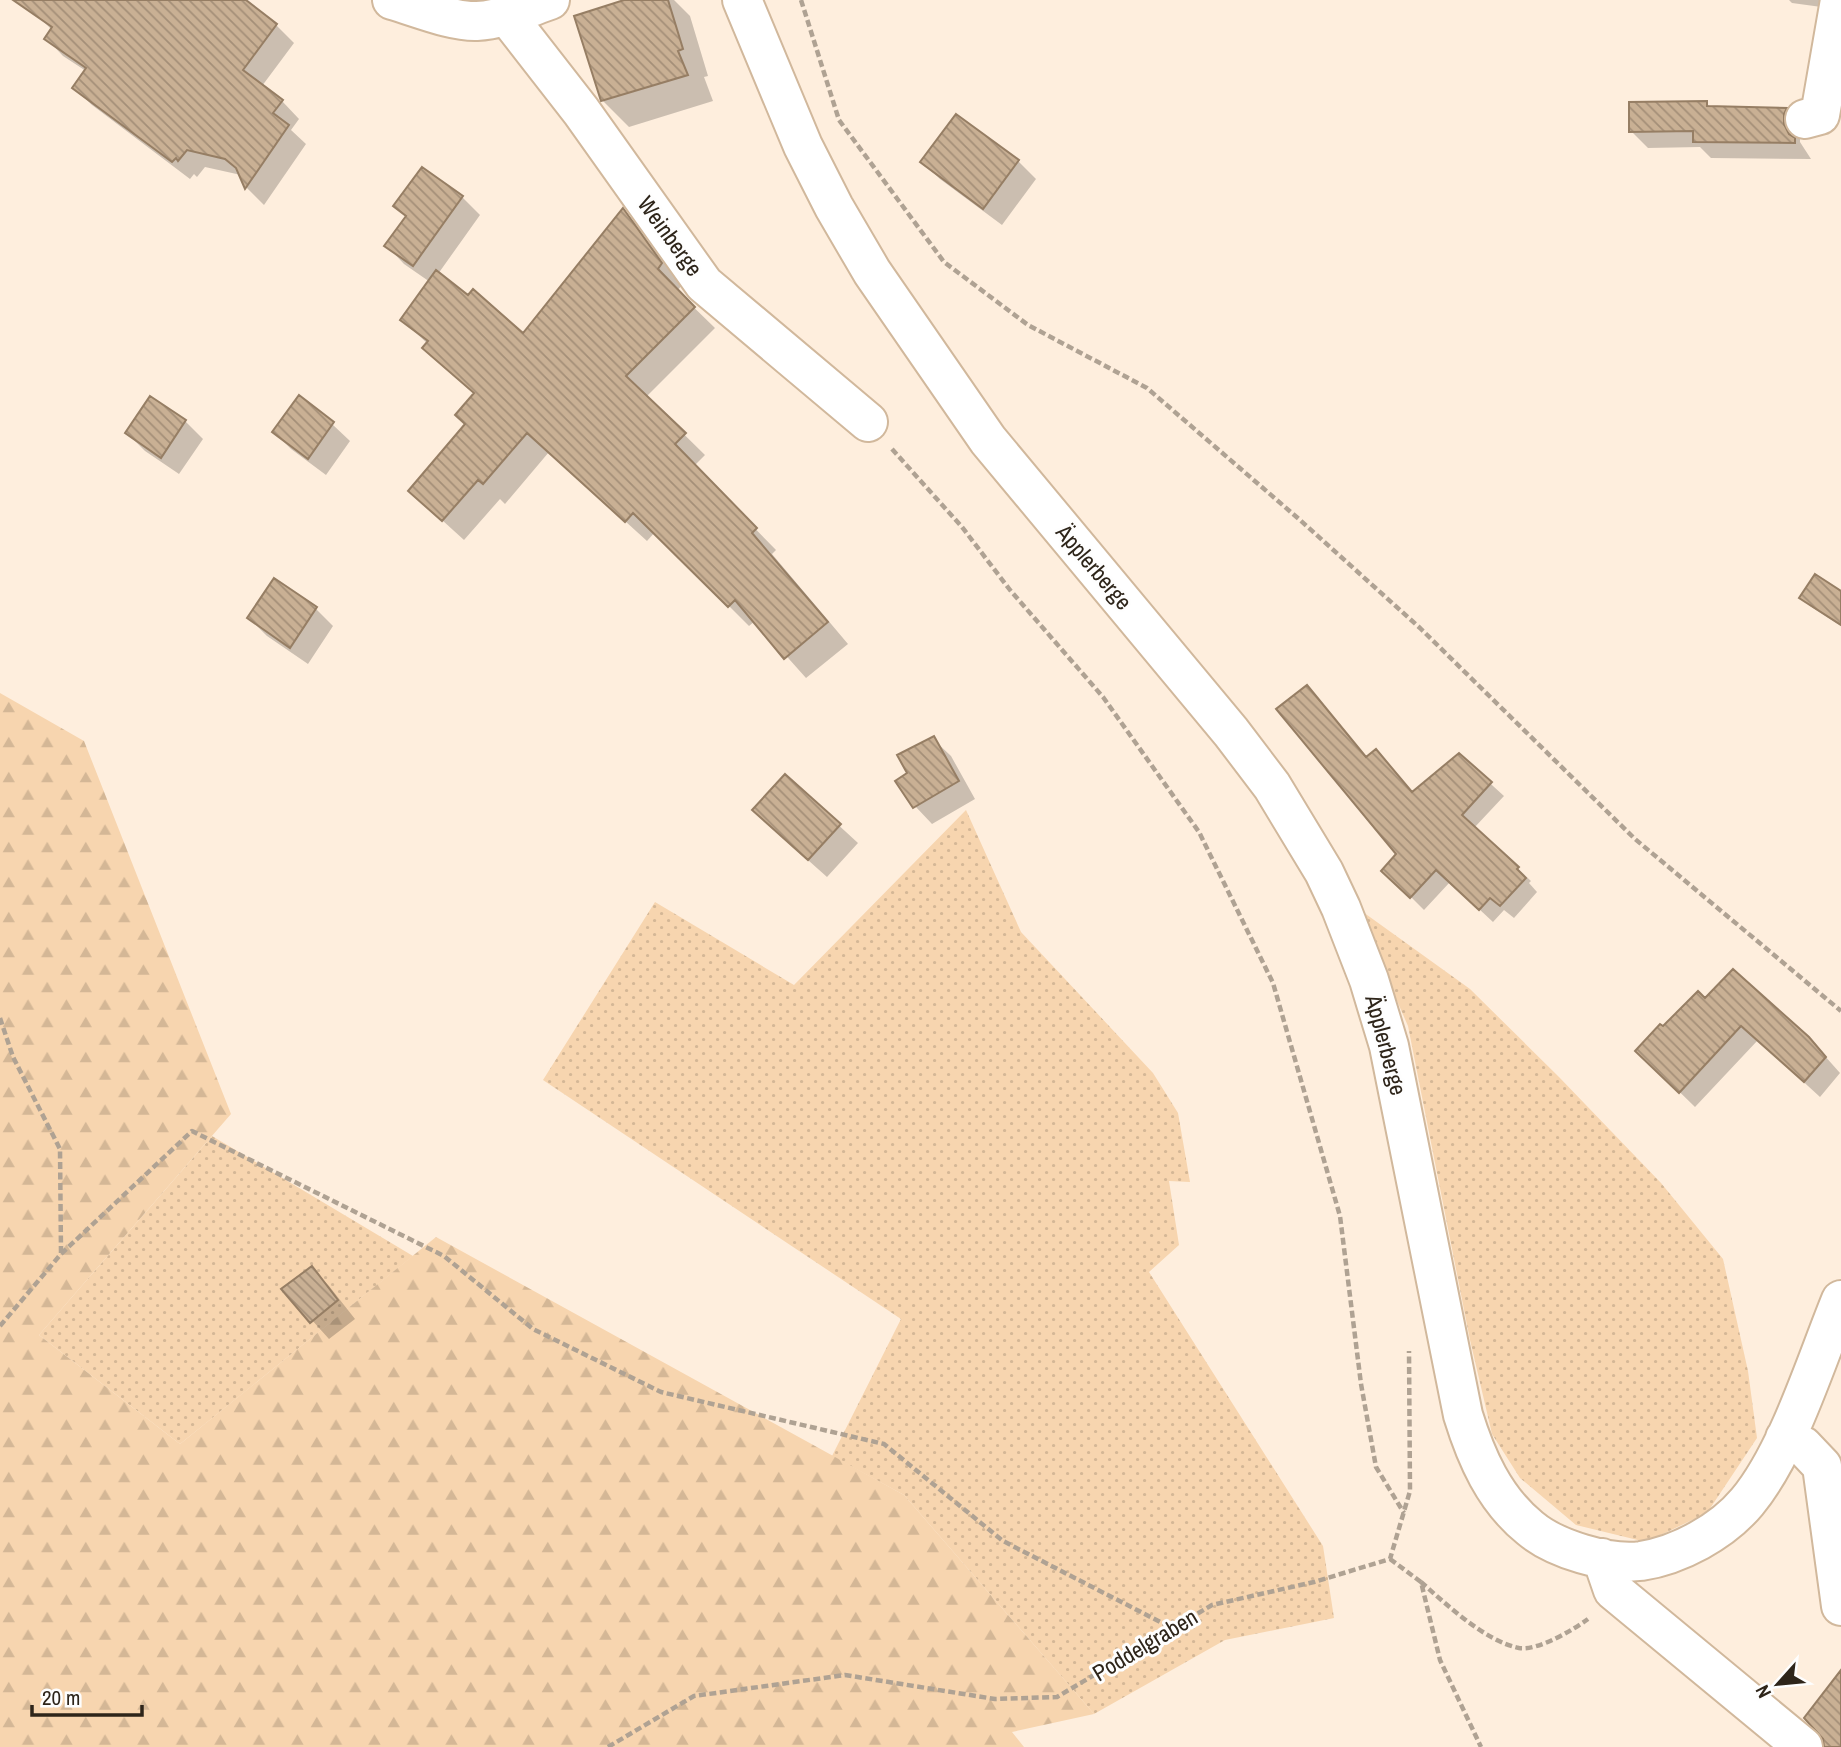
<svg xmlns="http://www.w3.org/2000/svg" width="1841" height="1747" font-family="'Archivo Narrow',sans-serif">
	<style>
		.grass { fill: url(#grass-dots) }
		.forest { fill: url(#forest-firs) }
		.shadow { fill: #0003 }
		.building { fill: url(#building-back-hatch); stroke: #967e64; stroke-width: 2 }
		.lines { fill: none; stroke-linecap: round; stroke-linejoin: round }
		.minor-casing { stroke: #d1b89c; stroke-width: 42 }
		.path { stroke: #afa293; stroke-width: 4.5; stroke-dasharray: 7 3.5; stroke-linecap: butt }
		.minor { stroke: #fff; stroke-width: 38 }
		.labels { text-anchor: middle; stroke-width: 6; stroke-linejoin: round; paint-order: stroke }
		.street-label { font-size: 23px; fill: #2e251a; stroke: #fefefe }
	</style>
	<defs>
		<pattern id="grass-dots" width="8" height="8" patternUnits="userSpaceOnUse" patternTransform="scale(1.75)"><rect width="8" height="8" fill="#f7d5af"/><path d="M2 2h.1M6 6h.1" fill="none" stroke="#d4b796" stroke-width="1.8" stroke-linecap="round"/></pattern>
		<pattern id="forest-firs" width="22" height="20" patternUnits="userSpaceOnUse" patternTransform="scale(1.75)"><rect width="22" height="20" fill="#f7d5af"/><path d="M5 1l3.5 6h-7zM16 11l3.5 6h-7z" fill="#d4b796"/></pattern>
		<pattern id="building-back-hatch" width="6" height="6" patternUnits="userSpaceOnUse" patternTransform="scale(1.75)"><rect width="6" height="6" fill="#c9b094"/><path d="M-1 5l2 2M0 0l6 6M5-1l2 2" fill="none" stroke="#a48f78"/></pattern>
	</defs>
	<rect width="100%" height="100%" fill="#feeedd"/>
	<path class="grass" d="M 966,810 L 1021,932 L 1153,1073 L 1178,1113 L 1190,1182 L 1169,1181 L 1179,1245 L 1149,1272 L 1323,1546 L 1334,1618 L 1225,1640 L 1094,1714 L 904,1495 L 832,1456 L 901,1319 L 543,1080 L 655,902 L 794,985 Z
		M 1356,907 L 1470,989 L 1559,1077 L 1661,1183 L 1723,1259 L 1748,1371 L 1757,1438 L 1707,1513 L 1646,1542 L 1576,1525 L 1520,1478 L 1492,1434 L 1470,1340 L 1408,1026 Z
		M 212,1136 L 413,1256 L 180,1444 L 39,1335 Z"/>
	<path class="forest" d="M 0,693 L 84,741 L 231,1114 L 39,1335 L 180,1444 L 436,1237 L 904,1495 L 1094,1714 L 1012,1732 L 1024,1747 L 0,1747 Z"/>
	<path class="shadow" d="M 42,0 L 243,0 L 276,25 L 294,43 L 262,86 L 282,101 L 299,119 L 291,130 L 306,144 L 264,205 L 247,188 L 241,175 L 205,167 L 197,177 L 194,174 L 190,179 L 92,105 L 74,88 L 86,71 L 63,56 L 46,38 L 52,30 L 34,12 Z
		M 630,0 L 674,0 L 690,16 L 708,76 L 704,77 L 713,101 L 629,127 L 602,100 Z
		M 1789,0 L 1841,0 L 1836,9 L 1792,3 Z
		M 1706,103 L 1712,108 L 1786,110 L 1802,126 L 1800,131 L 1800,142 L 1811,159 L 1711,158 L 1700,147 L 1648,148 L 1631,131 Z
		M 1018,161 L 1036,179 L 1002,225 L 940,179 L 922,162 Z
		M 462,197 L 480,215 L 438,274 L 524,335 L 624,211 L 644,231 L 682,285 L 677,291 L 715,328 L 646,397 L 705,455 L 694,466 L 776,550 L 772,554 L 848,644 L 806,678 L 755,621 L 749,626 L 655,532 L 647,541 L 549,452 L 505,504 L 500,499 L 464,540 L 410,491 L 467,425 L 475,395 L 424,348 L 428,344 L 402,320 L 430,282 L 404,264 L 387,246 L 407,218 L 396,206 Z
		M 185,421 L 203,439 L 179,474 L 145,451 L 127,433 Z
		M 332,424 L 350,441 L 326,475 L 291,449 L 274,432 Z
		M 1841,593 L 1841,626 L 1810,606 L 1802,597 Z
		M 316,609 L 333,626 L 308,664 L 267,636 L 249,618 Z
		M 1307,687 L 1367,758 L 1413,793 L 1459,755 L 1504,796 L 1474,828 L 1531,881 L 1529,883 L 1537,892 L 1514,918 L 1504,910 L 1493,922 L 1450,882 L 1424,910 L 1384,870 L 1399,854 Z
		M 933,739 L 951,756 L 975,799 L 932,824 L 915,806 L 910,774 Z
		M 785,776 L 858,843 L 827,877 L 772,828 Z
		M 1705,1000 L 1824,1055 L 1840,1073 L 1820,1097 L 1758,1040 L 1695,1107 L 1653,1066 L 1664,1029 Z
		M 312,1269 L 329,1286 L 355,1319 L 329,1339 L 284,1289 Z"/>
	<path class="building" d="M 13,0 L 246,0 L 277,24 L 243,70 L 283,100 L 273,113 L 289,125 L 245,189 L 236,168 L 225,159 L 187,150 L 178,161 L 176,158 L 172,162 L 72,88 L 86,68 L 44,39 L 52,27 Z
		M 624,0 L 668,0 L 683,49 L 678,51 L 688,75 L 601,101 L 574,16 Z
		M 1707,101 L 1707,106 L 1787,108 L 1784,114 L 1784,124 L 1789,134 L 1795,138 L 1795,143 L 1693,142 L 1693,131 L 1629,132 L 1629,102 Z
		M 956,114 L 1019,160 L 983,209 L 920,162 Z
		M 422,167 L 463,196 L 413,266 L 384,246 L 406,216 L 393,206 Z
		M 623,208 L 662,263 L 658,269 L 695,307 L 626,376 L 686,433 L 675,444 L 757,528 L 752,533 L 828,622 L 784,659 L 735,600 L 728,607 L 633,513 L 625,522 L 527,433 L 483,484 L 478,480 L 442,521 L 408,491 L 465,424 L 455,415 L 474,393 L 422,348 L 428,341 L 400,320 L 436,270 L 468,295 L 473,289 L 523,333 Z
		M 299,395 L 334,422 L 308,459 L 272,432 Z
		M 150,396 L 186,420 L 161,458 L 125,433 Z
		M 1815,574 L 1841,591 L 1841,625 L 1799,598 Z
		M 274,578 L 317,607 L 290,648 L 247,618 Z
		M 1307,685 L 1366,757 L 1376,749 L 1412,792 L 1459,753 L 1492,782 L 1462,815 L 1519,867 L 1517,869 L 1526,878 L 1500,906 L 1490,898 L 1479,910 L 1436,870 L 1410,898 L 1381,871 L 1396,854 L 1276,709 Z
		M 934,736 L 959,781 L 913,808 L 895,781 L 907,773 L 897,755 Z
		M 785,774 L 841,824 L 808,860 L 752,810 Z
		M 1733,969 L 1809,1037 L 1826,1057 L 1804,1082 L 1741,1026 L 1679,1093 L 1635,1051 L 1660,1024 L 1663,1026 L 1698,991 L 1705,998 Z
		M 312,1266 L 338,1300 L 310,1323 L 281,1289 Z
		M 1841,1670 L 1841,1747 L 1824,1747 L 1823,1739 L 1804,1718 Z"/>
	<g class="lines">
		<defs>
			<path id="minor" d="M 392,0 C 417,7 452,22 477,21 C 502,20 527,8 550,0
				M 742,0 L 803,146 L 834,207 L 872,272 L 988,440 L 1231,732 L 1272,786 L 1324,872 L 1341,908 L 1369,980 L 1389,1046 L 1463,1415 C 1476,1457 1494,1499 1530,1528 C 1555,1549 1608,1565 1641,1561 C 1679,1555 1722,1532 1747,1502 C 1788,1453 1816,1361 1841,1300
				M 507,16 L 581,111 L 704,284 L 868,422
				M 1805,119 L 1820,115 L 1840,0
				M 1785,1438 L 1803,1446 L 1822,1466 L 1841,1606
				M 1602,1558 L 1613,1590 L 1803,1747"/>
		</defs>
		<use href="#minor" class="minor-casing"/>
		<path class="path" d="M 801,0 L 839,120 L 944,262 L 1028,325 L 1147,388 L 1300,520 L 1420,628 L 1635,839 L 1841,1011
			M 892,449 L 962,527 L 1010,590 L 1103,697 L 1199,832 L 1273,983 L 1340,1216 L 1361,1384 L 1376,1467 L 1404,1513
			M 0,1018 L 13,1057 L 60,1149 L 61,1253
			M 0,1326 L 61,1254 L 192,1131 L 444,1256 L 533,1329 L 661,1392 L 884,1444 L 1003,1541 L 1172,1628
			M 1390,1559 L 1421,1582 L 1440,1660 L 1481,1747
			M 1421,1582 C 1447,1605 1485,1641 1519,1648 C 1538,1651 1573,1630 1588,1619
			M 608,1747 L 694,1696 L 845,1675 L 995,1699 L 1057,1697 L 1212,1605 L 1314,1582 L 1390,1559 L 1410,1491 L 1409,1351"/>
		<use href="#minor" class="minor"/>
	</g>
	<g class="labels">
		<g class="street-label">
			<text transform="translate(670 236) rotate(54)" y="8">Weinberge</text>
			<text transform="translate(1094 567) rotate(50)" y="8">Äpplerberge</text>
			<text transform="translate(1386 1045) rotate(75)" y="8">Äpplerberge</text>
			<text transform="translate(1145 1645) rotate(-31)" y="8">Poddelgraben</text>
		</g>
	</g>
	<g transform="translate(1778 1684) rotate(243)" stroke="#fefefe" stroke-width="5" paint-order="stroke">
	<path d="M0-5L12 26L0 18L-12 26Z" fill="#2e251a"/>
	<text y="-10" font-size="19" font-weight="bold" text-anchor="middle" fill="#2e251a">N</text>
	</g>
	<path d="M32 1705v10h110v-10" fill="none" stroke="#2e251a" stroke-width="3.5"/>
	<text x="42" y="1705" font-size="21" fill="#2e251a" stroke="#fefefe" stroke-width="5" paint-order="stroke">20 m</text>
</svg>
